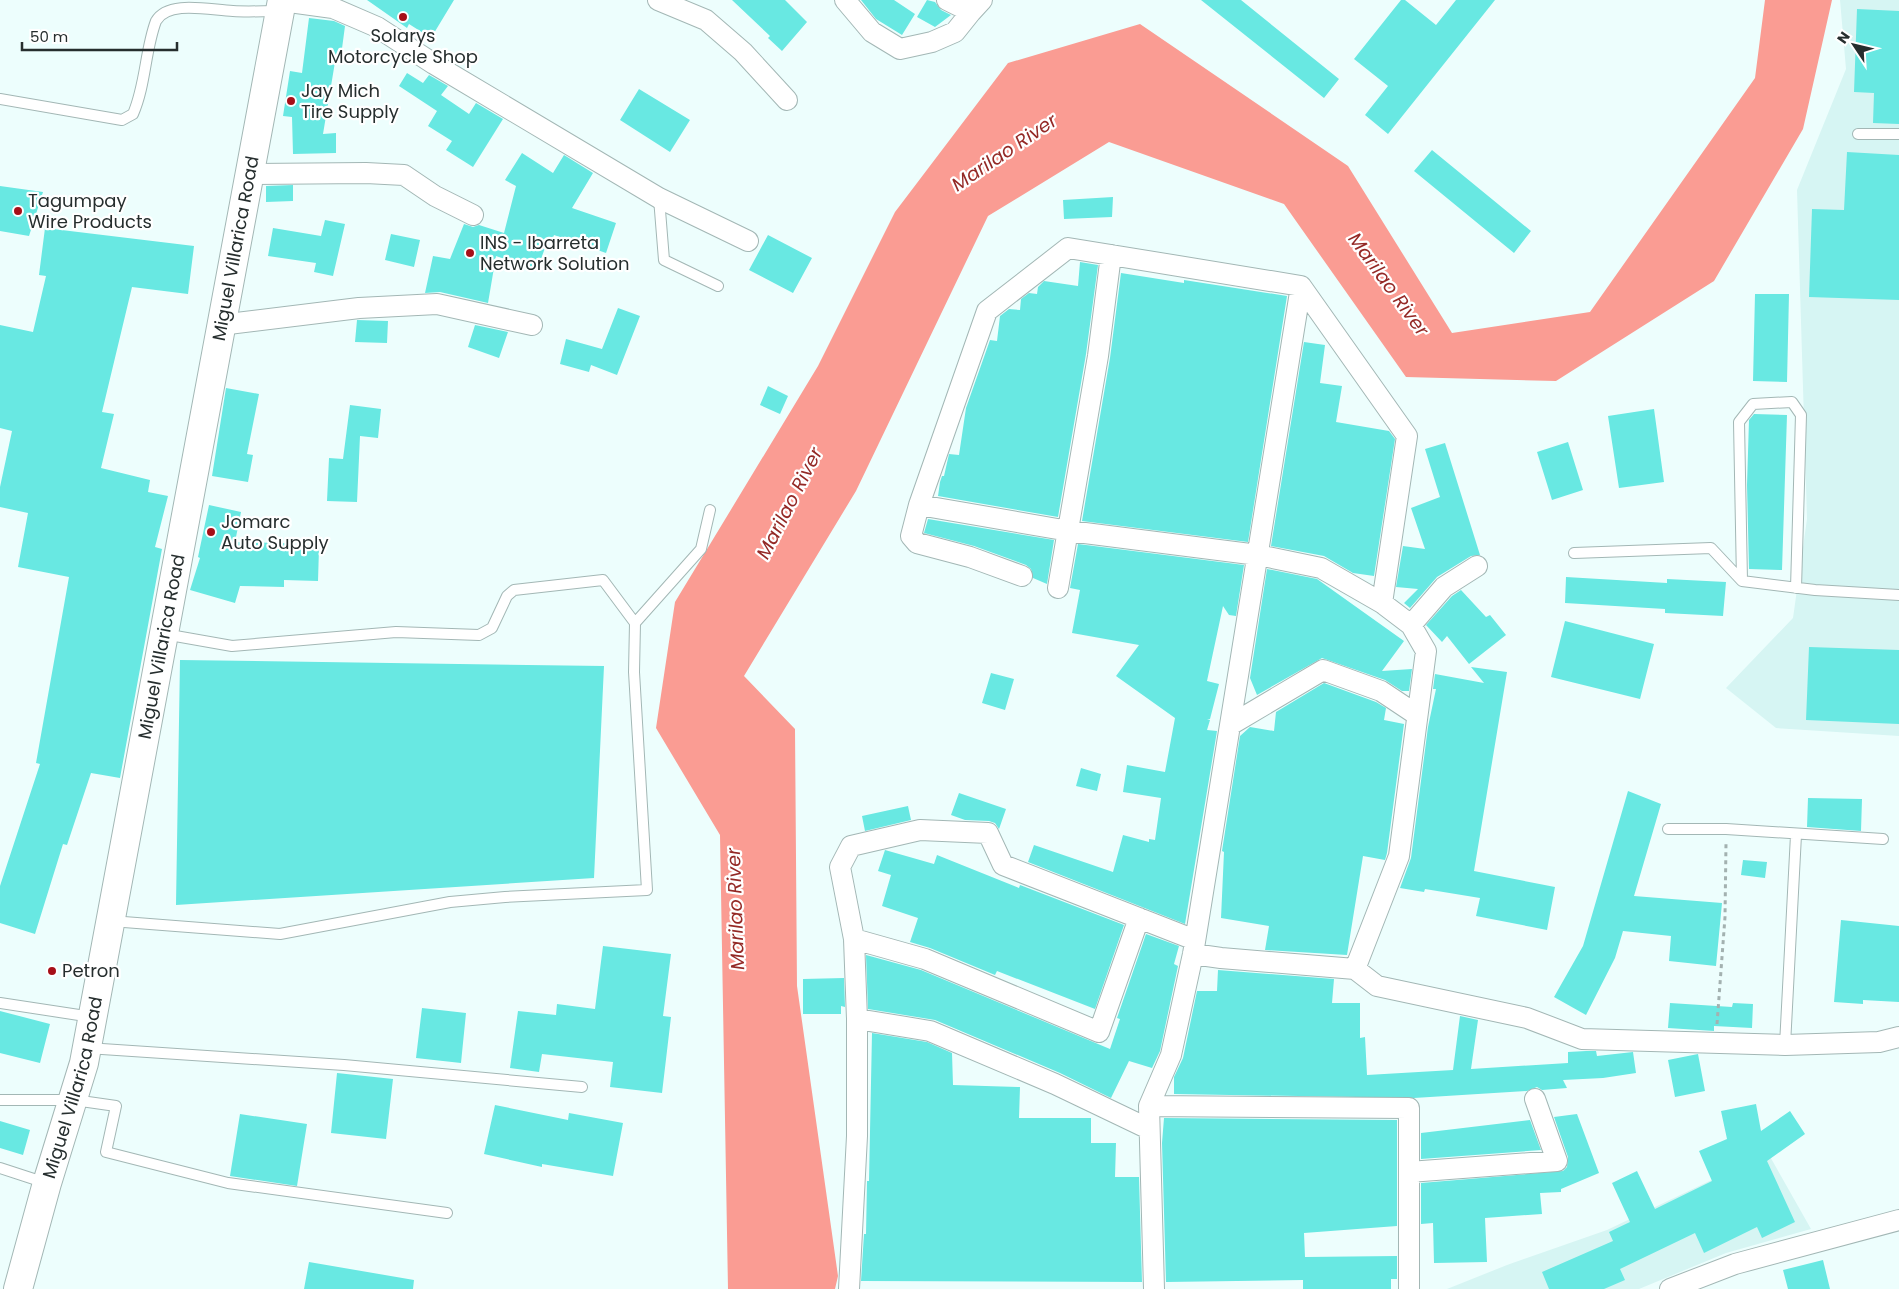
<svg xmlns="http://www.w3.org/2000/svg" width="1899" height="1289" font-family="Poppins,sans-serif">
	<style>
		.built { fill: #d6f5f3 }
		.water { fill: #fa9c93 }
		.building { fill: #68e8e2 }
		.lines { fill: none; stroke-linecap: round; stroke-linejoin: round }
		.service-casing { stroke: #a3b7b5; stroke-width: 12 }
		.minor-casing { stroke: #a3b7b5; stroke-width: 22 }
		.secondary-casing { stroke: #a3b7b5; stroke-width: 30 }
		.path { stroke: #a3b1b0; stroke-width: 3; stroke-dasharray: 4 4; stroke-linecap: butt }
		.service { stroke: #fff; stroke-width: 10 }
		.minor { stroke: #fff; stroke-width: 20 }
		.secondary { stroke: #fff; stroke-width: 28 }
		.poi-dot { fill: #a60f18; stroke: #fff; stroke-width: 2 }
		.labels { text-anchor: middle; stroke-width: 4.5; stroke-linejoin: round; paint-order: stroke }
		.poi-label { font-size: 18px; fill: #262e2e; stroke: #fff; text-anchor: start }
		.street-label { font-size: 18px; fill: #262e2e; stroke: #fff }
		.water-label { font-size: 19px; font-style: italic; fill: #942926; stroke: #fff }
	</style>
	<rect width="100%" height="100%" fill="#edfefd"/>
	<path class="built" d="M 1840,0 L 1899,0 L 1899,736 L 1776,728 L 1726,688 L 1793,618 L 1807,519 L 1797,190 L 1846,69 Z
		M 1768,1153 L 1811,1229 L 1726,1253 L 1639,1289 L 1447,1289 L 1507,1265 L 1607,1230 Z"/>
	<path class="water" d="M 1765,0 L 1832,0 L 1803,129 L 1714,281 L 1556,381 L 1406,377 L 1284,204 L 1109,142 L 988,216 L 856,491 L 744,676 L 795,729 L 797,986 L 838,1276 L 835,1289 L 728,1289 L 720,835 L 656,728 L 675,602 L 818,366 L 895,212 L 1008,63 L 1140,24 L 1348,166 L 1452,333 L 1590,312 L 1755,78 Z"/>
	<path class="building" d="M 367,0 L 454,0 L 431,38 L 409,24 L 407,28 Z
		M 732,0 L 785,0 L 807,22 L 782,51 L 768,38 L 770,36 Z
		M 861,0 L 894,0 L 915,14 L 902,35 L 876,19 Z
		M 927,0 L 935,2 L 941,10 L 951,15 L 935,27 L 917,17 Z
		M 1201,0 L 1241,0 L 1339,79 L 1324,98 Z
		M 1401,0 L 1405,0 L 1436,25 L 1456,0 L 1495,0 L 1388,134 L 1365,115 L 1388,86 L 1354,59 Z
		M 1857,9 L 1899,11 L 1899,124 L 1873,123 L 1874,93 L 1854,92 Z
		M 309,18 L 334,21 L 345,26 L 341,56 L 336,56 L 323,134 L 336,133 L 336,153 L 293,154 L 292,117 L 283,116 L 290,71 L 302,73 Z
		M 407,73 L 423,83 L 429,75 L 448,86 L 441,95 L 469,114 L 476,103 L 503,119 L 473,167 L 446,150 L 452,141 L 428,126 L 437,111 L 399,86 Z
		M 639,89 L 690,120 L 670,152 L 620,120 Z
		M 1432,150 L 1531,231 L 1514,253 L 1414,171 Z
		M 1847,152 L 1899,155 L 1899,300 L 1809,297 L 1812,209 L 1844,210 Z
		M 522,153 L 553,173 L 564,155 L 593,173 L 572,208 L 616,223 L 606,253 L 554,235 L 553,238 L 549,237 L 537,270 L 496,256 L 488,303 L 440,292 L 425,293 L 433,256 L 450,259 L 464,224 L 473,227 L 479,225 L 504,233 L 516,186 L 505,180 Z
		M 293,185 L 293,201 L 266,202 L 266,186 Z
		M 0,186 L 43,192 L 29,236 L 0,231 Z
		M 1113,197 L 1112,217 L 1064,219 L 1063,200 Z
		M 325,220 L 345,224 L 333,276 L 314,272 L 316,263 L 268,256 L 273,228 L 321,236 Z
		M 45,228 L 194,246 L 188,294 L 132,287 L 102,412 L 114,414 L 101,468 L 150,480 L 148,492 L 168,496 L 155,547 L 162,549 L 120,778 L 91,773 L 67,845 L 63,844 L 35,934 L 0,923 L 0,886 L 40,764 L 36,763 L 69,577 L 18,567 L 28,513 L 0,507 L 0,487 L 12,431 L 0,428 L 0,325 L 33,332 L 46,276 L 39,275 Z
		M 391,234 L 420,240 L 414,267 L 385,260 Z
		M 768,235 L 812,258 L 793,293 L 749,270 Z
		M 1080,262 L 1098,265 L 1086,354 L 1058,517 L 938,496 L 940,482 L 942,476 L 944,476 L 949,454 L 959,455 L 966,408 L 990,340 L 997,341 L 1000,316 L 1009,309 L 1020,310 L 1021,299 L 1029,293 L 1037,294 L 1038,287 L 1044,281 L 1078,286 Z
		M 1121,273 L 1184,283 L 1184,280 L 1287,296 L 1248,542 L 1082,521 L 1110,358 Z
		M 1755,294 L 1789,294 L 1787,382 L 1753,381 Z
		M 618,308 L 640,316 L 617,375 L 591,365 L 589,372 L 560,364 L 566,339 L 602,349 Z
		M 357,320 L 388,321 L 387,343 L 355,342 Z
		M 475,325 L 508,332 L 499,358 L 468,347 Z
		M 1304,342 L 1325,345 L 1320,383 L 1342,386 L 1336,422 L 1389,431 L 1395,439 L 1374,576 L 1353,573 L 1324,556 L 1271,546 Z
		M 768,386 L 788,396 L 780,414 L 760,405 Z
		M 226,388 L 259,394 L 247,454 L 253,455 L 248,482 L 212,476 Z
		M 350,405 L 381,409 L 378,438 L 360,436 L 357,502 L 327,501 L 329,458 L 343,459 Z
		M 1654,409 L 1664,482 L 1619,488 L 1608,416 Z
		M 1754,414 L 1787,415 L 1782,570 L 1749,569 L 1747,485 L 1749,420 Z
		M 1568,442 L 1583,490 L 1552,500 L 1537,452 Z
		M 1445,443 L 1480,555 L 1471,556 L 1437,577 L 1410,608 L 1404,603 L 1418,589 L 1396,587 L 1403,546 L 1425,549 L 1411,508 L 1440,497 L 1425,449 Z
		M 209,505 L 241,512 L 235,542 L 285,543 L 285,547 L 319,548 L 318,581 L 284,580 L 284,587 L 240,586 L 235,603 L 190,590 L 200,558 L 198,557 Z
		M 928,519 L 1054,540 L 1047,584 L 1033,578 L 1031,569 L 1026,565 L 974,546 L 924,533 Z
		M 1078,544 L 1244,565 L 1236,616 L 1229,615 L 1223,606 L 1207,681 L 1219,684 L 1210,719 L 1207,720 L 1210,720 L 1207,730 L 1217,731 L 1185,924 L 1028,862 L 1034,845 L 1113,872 L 1123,835 L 1149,842 L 1149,839 L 1155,840 L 1161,798 L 1123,792 L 1127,765 L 1165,772 L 1175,718 L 1116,676 L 1139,645 L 1072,633 L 1080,590 L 1070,588 Z
		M 1267,569 L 1317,579 L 1404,641 L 1382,671 L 1412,669 L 1409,691 L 1402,691 L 1385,680 L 1322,658 L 1257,695 L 1250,678 Z
		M 1566,577 L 1667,583 L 1667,579 L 1726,582 L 1723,616 L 1665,613 L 1665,609 L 1565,603 Z
		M 1461,590 L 1486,617 L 1490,615 L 1506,635 L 1469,664 L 1447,636 L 1442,642 L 1426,625 L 1452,596 Z
		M 1565,621 L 1654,644 L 1640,699 L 1551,677 Z
		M 1809,647 L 1899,650 L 1899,724 L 1806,720 Z
		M 180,660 L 604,666 L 594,878 L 176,905 Z
		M 1471,667 L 1507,672 L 1474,871 L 1555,887 L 1547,930 L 1476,916 L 1480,898 L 1425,889 L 1424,892 L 1400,888 L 1411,858 L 1428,727 L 1436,689 L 1433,689 L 1435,674 L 1484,683 Z
		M 991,673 L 1014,679 L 1005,710 L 982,703 Z
		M 1324,683 L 1376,702 L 1386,708 L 1384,720 L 1404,724 L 1387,853 L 1385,860 L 1363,856 L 1347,955 L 1265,950 L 1269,926 L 1221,918 L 1224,852 L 1222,851 L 1240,736 L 1250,727 L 1274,731 L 1276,712 Z
		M 1081,768 L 1101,774 L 1097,791 L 1076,786 Z
		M 1628,791 L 1661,804 L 1634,896 L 1722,903 L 1716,966 L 1669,961 L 1671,936 L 1623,931 L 1615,958 L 1586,1015 L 1554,997 L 1583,946 Z
		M 959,793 L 1006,809 L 999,829 L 995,823 L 989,821 L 965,820 L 951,815 Z
		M 1808,798 L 1862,799 L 1861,831 L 1807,827 Z
		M 908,806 L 911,820 L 865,831 L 862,816 Z
		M 885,850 L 934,864 L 937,855 L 1019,888 L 1020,885 L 1124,925 L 1095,1009 L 997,971 L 995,975 L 930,948 L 910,942 L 918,918 L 882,906 L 891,875 L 878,871 Z
		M 1743,860 L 1767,862 L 1765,878 L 1741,875 Z
		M 1841,920 L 1899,926 L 1899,1002 L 1863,1000 L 1863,1004 L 1834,1002 Z
		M 1146,934 L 1179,946 L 1174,964 L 1178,966 L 1160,1051 L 1152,1068 L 1129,1061 L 1111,1098 L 1060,1073 L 935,1020 L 868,1009 L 866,955 L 921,970 L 1110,1049 L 1120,1019 L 1117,1018 Z
		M 603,946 L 671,954 L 663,1016 L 671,1017 L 662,1093 L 610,1087 L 613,1062 L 542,1054 L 539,1072 L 510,1068 L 518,1011 L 556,1015 L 557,1004 L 595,1009 Z
		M 1218,970 L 1334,979 L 1332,1003 L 1360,1003 L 1360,1038 L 1365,1037 L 1367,1075 L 1453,1070 L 1460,1016 L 1478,1020 L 1471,1069 L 1568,1063 L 1568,1052 L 1586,1051 L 1596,1051 L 1597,1056 L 1633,1052 L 1636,1073 L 1603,1078 L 1563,1080 L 1567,1088 L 1542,1090 L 1537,1087 L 1527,1091 L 1414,1098 L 1174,1094 L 1174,1077 L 1183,1058 L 1197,991 L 1217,991 Z
		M 844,978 L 845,1007 L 841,1006 L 841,1014 L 803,1014 L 803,979 Z
		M 1670,1003 L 1732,1007 L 1733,1003 L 1753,1004 L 1752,1028 L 1714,1026 L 1714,1031 L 1668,1028 Z
		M 422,1008 L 466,1013 L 461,1063 L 416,1058 Z
		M 0,1011 L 50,1024 L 40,1063 L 0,1053 Z
		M 872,1033 L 927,1042 L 952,1053 L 953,1085 L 1020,1087 L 1019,1118 L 1091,1118 L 1091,1143 L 1116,1143 L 1115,1177 L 1139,1177 L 1142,1282 L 861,1281 L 864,1234 L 866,1234 L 867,1181 L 869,1181 Z
		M 1698,1054 L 1705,1091 L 1675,1097 L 1668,1060 Z
		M 337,1073 L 393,1079 L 386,1139 L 331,1133 Z
		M 1756,1104 L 1761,1131 L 1790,1111 L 1805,1134 L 1767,1161 L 1795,1222 L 1762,1238 L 1757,1227 L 1704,1253 L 1695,1233 L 1620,1269 L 1625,1280 L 1604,1289 L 1549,1289 L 1542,1272 L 1613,1241 L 1609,1232 L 1630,1222 L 1612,1183 L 1637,1171 L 1655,1209 L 1712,1181 L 1699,1151 L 1727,1139 L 1721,1111 Z
		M 495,1105 L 568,1120 L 569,1113 L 623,1123 L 613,1176 L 542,1164 L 542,1167 L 484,1154 Z
		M 240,1114 L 307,1124 L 297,1186 L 230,1176 Z
		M 1577,1114 L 1599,1173 L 1561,1189 L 1561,1192 L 1540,1193 L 1542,1214 L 1485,1218 L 1487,1262 L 1434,1263 L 1433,1223 L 1421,1224 L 1421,1183 L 1563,1171 L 1567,1167 L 1568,1157 L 1554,1117 Z
		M 1164,1118 L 1397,1120 L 1397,1226 L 1304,1233 L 1305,1257 L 1397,1256 L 1397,1279 L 1391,1279 L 1391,1289 L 1303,1289 L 1303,1280 L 1166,1282 L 1162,1143 Z
		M 1530,1120 L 1541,1150 L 1421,1159 L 1421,1133 Z
		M 0,1121 L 30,1130 L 23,1155 L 0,1148 Z
		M 1823,1260 L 1830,1289 L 1788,1289 L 1783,1270 Z
		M 309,1262 L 414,1280 L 413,1289 L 304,1289 Z"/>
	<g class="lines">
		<defs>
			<path id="service" d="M 0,99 L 122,120 L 133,114 C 146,84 145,50 156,21 C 168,0 209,10 233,11 C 248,12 264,11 279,11
				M 1858,134 L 1899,134
				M 659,198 L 664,260 L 718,286
				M 1574,553 L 1711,548 L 1742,581 L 1815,590 L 1899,595
				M 1742,581 L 1739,422 L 1753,404 L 1792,402 L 1801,415 L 1796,588
				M 164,634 L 232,646 L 396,632 L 479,635 L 492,628 L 507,596 L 514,590 L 603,580 L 635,623
				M 1668,829 L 1726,829 L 1883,839
				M 111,921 L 280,934 L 450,902 L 505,897 L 647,890 L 634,672 L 635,623 L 701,549 L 710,510
				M 0,1003 L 92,1017
				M 1785,1045 L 1796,835
				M 87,1048 L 344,1065 L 582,1087
				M 0,1100 L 74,1100 L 116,1106 L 106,1152 L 228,1183 L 447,1213
				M 0,1168 L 46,1183"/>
			<path id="minor" d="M 658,0 L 706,20 L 743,52 L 787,100
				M 845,0 L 872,32 L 900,49 L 932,42 L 955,32 L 971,12
				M 947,0 L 971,12 L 982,0
				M 282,1 L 333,8 L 377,27 L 434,64 L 659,198 L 748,241
				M 248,174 L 366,173 L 404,175 L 435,196 L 473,215
				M 220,325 L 359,308 L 437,304 L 532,325
				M 919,505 L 1069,531 L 1258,555 L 1321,568 L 1382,603 L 1411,625 L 1426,651 L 1399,856 L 1355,969
				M 1022,576 L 970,557 L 917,543 L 911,536 L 919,505 L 987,311 L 1068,248 L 1301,286 L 1407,436 L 1382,603
				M 1058,588 L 1098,356 L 1111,255
				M 1411,625 L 1444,587 L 1477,566
				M 1232,724 L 1323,670 L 1381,691 L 1417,715
				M 854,939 L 925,959 L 1099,1032 L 1139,918
				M 1193,954 L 1221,958 L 1355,969 L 1377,986 L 1527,1018 L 1582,1039 L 1785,1045 L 1879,1042 L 1899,1037
				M 857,1019 L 930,1031 L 1055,1084 L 1149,1129
				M 1149,1106 L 1409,1108 L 1409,1289
				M 1409,1172 L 1557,1161 L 1535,1099
				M 849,1289 L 857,1136 L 857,1019 L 854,939 L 840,867 L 851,846 L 920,830 L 988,833 L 1003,865 L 1195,940
				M 1154,1289 L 1149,1106 L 1171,1055 L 1193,954 L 1301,286
				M 1670,1289 L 1735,1264 L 1899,1220"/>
			<g id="secondary">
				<path id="s1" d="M 18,1289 L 47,1183 L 84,1063 L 282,0"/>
			</g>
		</defs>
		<use href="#service" class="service-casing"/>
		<use href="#minor" class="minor-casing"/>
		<use href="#secondary" class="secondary-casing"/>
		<path class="path" d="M 1717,1024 L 1725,917 L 1726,843"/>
		<use href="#service" class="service"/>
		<use href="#minor" class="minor"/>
		<use href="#secondary" class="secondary"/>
	</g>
	<g class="poi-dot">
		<circle cx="403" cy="17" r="5"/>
		<circle cx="291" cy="101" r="5"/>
		<circle cx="18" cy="211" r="5"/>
		<circle cx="470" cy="253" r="5"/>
		<circle cx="211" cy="532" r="5"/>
		<circle cx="52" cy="971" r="5"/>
	</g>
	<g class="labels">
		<g class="poi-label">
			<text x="403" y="42" text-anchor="middle">Solarys<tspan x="403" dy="21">Motorcycle Shop</tspan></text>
			<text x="301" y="97">Jay Mich<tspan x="301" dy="21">Tire Supply</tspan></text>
			<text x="28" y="207">Tagumpay<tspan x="28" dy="21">Wire Products</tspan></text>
			<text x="480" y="249">INS - Ibarreta<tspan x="480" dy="21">Network Solution</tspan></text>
			<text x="221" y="528">Jomarc<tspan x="221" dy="21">Auto Supply</tspan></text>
			<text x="62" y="977">Petron</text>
		</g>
		<g class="street-label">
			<text dy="6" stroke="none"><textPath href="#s1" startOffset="1064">Miguel Villarica Road</textPath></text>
			<text dy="6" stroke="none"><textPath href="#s1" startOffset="659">Miguel Villarica Road</textPath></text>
			<text dy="6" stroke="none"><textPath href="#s1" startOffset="209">Miguel Villarica Road</textPath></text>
		</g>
		<g class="water-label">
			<text transform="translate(1004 152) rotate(-34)" y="7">Marilao River</text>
			<text transform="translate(1389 284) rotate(54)" y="7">Marilao River</text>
			<text transform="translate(789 503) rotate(-63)" y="7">Marilao River</text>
			<text transform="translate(735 909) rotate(-92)" y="7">Marilao River</text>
		</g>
	</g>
	<g transform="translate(1854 45) rotate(305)" stroke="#ffffff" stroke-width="4" paint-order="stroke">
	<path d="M0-4L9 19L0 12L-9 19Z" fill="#262e2e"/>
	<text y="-8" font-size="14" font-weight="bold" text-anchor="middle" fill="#262e2e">N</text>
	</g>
	<path d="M22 42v8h155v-8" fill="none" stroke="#262e2e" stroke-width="2.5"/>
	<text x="30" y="42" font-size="15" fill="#262e2e" stroke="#ffffff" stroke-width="4" paint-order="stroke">50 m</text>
</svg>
